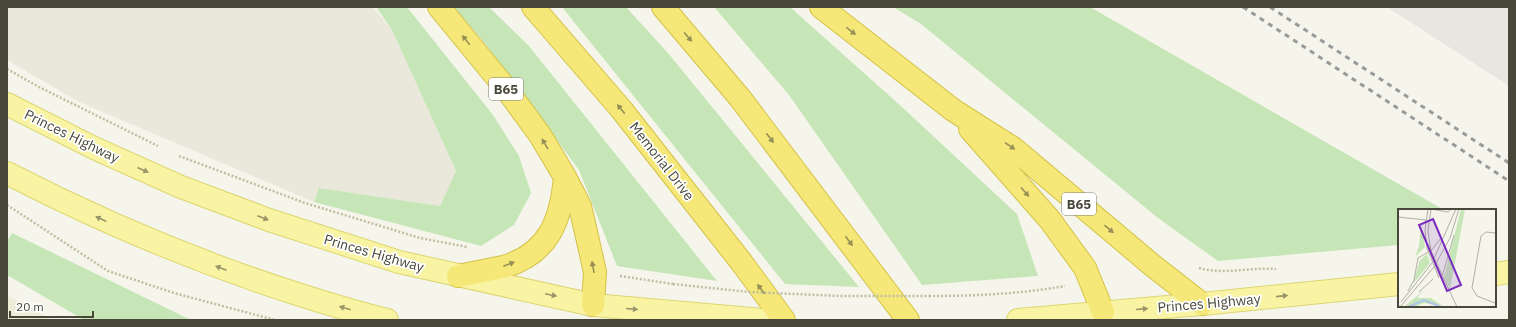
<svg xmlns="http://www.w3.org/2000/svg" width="1516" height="327" font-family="'IBM Plex Sans',sans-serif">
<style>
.residential{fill:#e9e8db}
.industrial{fill:#e8e6e0}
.education{fill:#edecd7}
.green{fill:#c7e6b8}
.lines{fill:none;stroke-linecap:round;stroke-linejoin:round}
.major-casing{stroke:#ddd673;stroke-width:24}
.highway-casing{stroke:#d4c147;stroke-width:24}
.path{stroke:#c1bda1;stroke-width:2.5;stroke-dasharray:2 2;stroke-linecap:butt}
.major{stroke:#f8f4a3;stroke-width:22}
.highway{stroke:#f5e878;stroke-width:22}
.rail{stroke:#9a9a9a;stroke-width:3;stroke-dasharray:5 5;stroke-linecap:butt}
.path-bridge{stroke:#c1bda1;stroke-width:2.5;stroke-dasharray:2 2;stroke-linecap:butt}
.oneway{fill:#968f56}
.oneway2{fill:#989569}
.labels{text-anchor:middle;stroke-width:3.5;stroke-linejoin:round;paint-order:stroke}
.shield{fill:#fff;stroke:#807e75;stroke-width:1}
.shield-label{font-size:13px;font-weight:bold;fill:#49473a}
.street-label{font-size:14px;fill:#49473a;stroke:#fff}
.inset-river{fill:none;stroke:#aec4ed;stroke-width:2}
.inset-road{fill:none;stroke:#b0afa5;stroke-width:1}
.view{fill:#7b2cbf;fill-opacity:0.15;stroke:#7b2cbf;stroke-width:2}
.inset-edge{fill:none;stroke:#49473a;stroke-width:2}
</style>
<rect width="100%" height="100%" fill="#f5f5ec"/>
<!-- residential -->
<path class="residential" d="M7,7H373L392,30L456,171L440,206L319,188L314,202L79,102L7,60Z"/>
<!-- industrial -->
<path class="industrial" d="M1387,7H1509V86Z"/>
<!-- education -->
<path class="education" d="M7,295L53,320H7Z"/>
<!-- green -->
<path class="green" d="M376,7H407L493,115L519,156L531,193L514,225L481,246L314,202L319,188L440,206L456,171L392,30Z
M454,7H489L529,46L717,281L617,266L579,170L487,46Z
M562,7H626L668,53L859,287L785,284Z
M714,7H790L902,107L1017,214L1038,276L922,285L789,95Z
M893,7H1090L1444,210H1399V245L1218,261L1158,218L921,24Z
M12,233L191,320H84L7,275V241Z"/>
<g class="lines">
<!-- major casing -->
<g class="major-casing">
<path id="major" d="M7,104L94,148L181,187L269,220L399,262L593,305L763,320
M7,173C100,221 192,260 291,292C323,302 354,312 387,320
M1495,274L1509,272
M1018,320L1202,304L1399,284"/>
</g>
<!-- highway casing -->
<g class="highway-casing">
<path id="highway" d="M439,7L507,90L540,135L565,177L580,206L588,241L595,272L593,305
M533,7L621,109L742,263L784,320
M663,7L740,98L908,320
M821,7L953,110L1013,148L1152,265L1202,304
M970,129L1050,220L1085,268L1103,312
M458,276C473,273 488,270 503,267C549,254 561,220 565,177"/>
</g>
<!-- path -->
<path class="path" d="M7,69L39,87L158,146
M179,156L305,203L420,238L467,247
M7,205L108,271L174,293L275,320
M1199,268C1224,275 1250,267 1276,269
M620,276L673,284
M929,296C974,296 1020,294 1065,286"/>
<!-- major -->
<use href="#major" class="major"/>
<!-- highway -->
<use href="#highway" class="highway"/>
<!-- rail -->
<path class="rail" d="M1243,7L1509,181
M1270,7L1509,163"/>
<!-- path-bridge -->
<path class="path-bridge" d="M673,284L749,292L840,296H929"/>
</g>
<!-- one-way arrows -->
<defs><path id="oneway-solid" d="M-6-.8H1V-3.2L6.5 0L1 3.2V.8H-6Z"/></defs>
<g class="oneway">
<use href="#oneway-solid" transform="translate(851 31) rotate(38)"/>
<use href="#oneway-solid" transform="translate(688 37) rotate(50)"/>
<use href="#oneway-solid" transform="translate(466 40) rotate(-129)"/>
<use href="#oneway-solid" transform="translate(621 109) rotate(-129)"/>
<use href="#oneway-solid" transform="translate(770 138) rotate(53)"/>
<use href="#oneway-solid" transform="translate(545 144) rotate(-120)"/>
<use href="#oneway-solid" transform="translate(1010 146) rotate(34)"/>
<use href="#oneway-solid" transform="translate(1025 192) rotate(49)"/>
<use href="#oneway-solid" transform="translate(1109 229) rotate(40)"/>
<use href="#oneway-solid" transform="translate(849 241) rotate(53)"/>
<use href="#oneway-solid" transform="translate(509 264) rotate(-21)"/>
<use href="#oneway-solid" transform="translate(593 267) rotate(-100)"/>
<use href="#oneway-solid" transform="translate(761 289) rotate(-127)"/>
</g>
<g class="oneway2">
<use href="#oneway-solid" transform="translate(143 170) rotate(24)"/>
<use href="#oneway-solid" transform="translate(263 218) rotate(21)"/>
<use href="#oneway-solid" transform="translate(101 219) rotate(-155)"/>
<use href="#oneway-solid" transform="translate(221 268) rotate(-159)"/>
<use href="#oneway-solid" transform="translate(551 295) rotate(12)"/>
<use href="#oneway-solid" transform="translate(1282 296) rotate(-6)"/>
<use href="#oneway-solid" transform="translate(345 308) rotate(-164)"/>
<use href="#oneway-solid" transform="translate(632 309) rotate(5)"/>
<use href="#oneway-solid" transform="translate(1142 309) rotate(-5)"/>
</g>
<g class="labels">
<!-- shield labels -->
<g class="shield">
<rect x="489" y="78" width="34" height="22" rx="3"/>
<rect x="1062" y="193" width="34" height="22" rx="3"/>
</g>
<g class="shield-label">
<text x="506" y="94">B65</text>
<text x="1079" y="209">B65</text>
</g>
<!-- street labels -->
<g class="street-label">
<text transform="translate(72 136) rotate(26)" y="5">Princes Highway</text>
<text transform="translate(662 161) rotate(52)" y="5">Memorial Drive</text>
<text transform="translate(374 253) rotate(16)" y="5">Princes Highway</text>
<text transform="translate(1209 303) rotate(-5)" y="5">Princes Highway</text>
</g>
</g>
<!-- overview -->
<g transform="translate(1398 209)">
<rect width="98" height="98" fill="#f5f5ec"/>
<path d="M63,0H67L52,80L46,68ZM23,15L27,38L17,48L21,37ZM29,45L32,54L15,75L22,51ZM26,81L19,89H33L46,98L26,94L19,97L6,98Z" fill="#c7e6b8"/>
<path class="inset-river" d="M10,98L26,91L43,98"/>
<path class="inset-road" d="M30,0L27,21L29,39L41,69M33,0L50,3L53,0M33,0L30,22L33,42L59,98M0,8L28,11M33,42L43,29M44,68L56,26M10,82L16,71L20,49L30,43M21,83L35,70M3,93L34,54L58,0M97,94L79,87L74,79L83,27L88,23L98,24M2,98L36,58L52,29L61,0"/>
<path class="view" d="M35,10L63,76L49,82L21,16Z"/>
<rect width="98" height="98" class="inset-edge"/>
</g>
<!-- border -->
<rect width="1516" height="327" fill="none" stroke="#49473a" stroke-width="16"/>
<!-- scale -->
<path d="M10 311v6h83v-6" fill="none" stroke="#49473a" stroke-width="2"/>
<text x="16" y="311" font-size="12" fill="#49473a" stroke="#ffffff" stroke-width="3" paint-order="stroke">20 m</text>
</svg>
